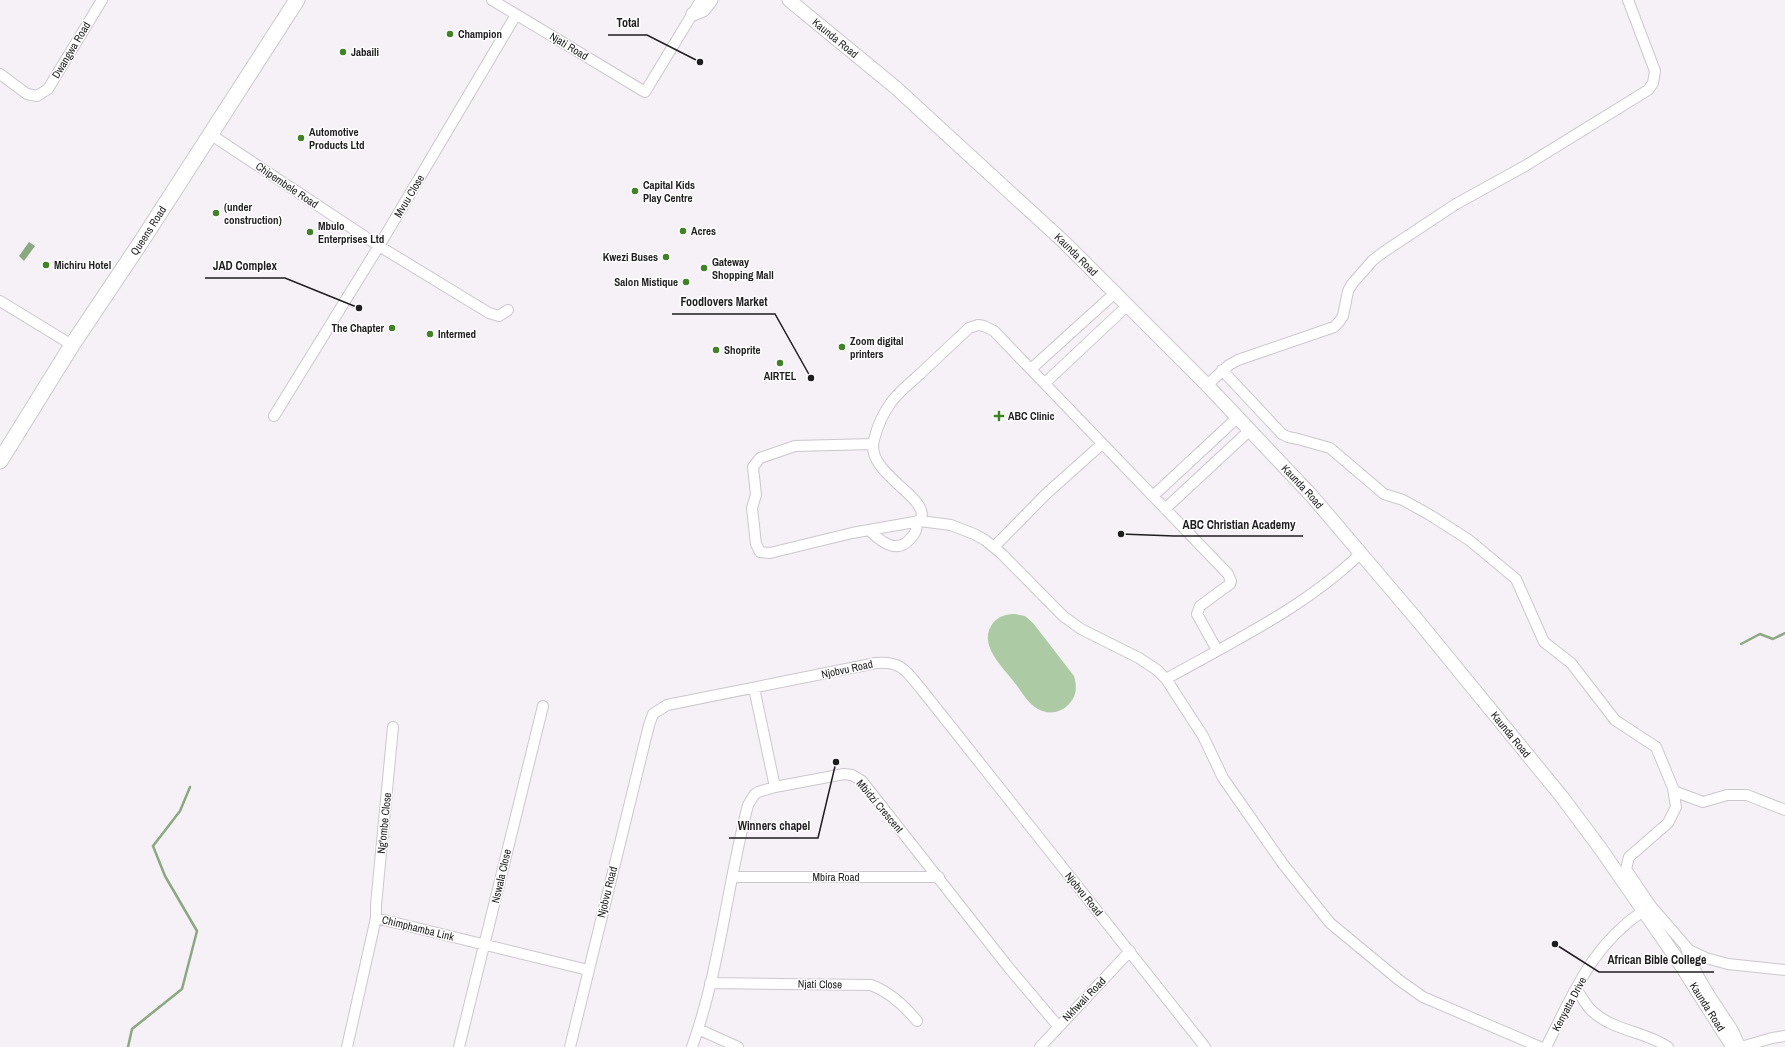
<svg xmlns="http://www.w3.org/2000/svg" width="1785" height="1047" font-family="'Archivo Narrow',sans-serif">
<style>
.green{fill:#accaa3}
.water{fill:#8ba981}
.lines{fill:none;stroke-linecap:round;stroke-linejoin:round}
.stream{stroke:#8ba981;stroke-width:2.5}
.minor-casing{stroke:#ccc7cd;stroke-width:12}
.major-casing{stroke:#ccc7cd;stroke-width:15}
.highway-casing{stroke:#ccc7cd;stroke-width:17}
.minor{stroke:#fff;stroke-width:10}
.major{stroke:#fff;stroke-width:13}
.highway{stroke:#fff;stroke-width:15}
.poi-dot{fill:#408325;stroke:#fff;stroke-width:1.5}
.labels{text-anchor:middle;stroke-width:3;stroke-linejoin:round;paint-order:stroke}
.poi-label{font-size:11px;font-weight:bold;fill:#1f1d1f;stroke:#fff;text-anchor:start}
.street-label{font-size:11px;fill:#1f1d1f;stroke:#fff}
.leader{fill:none;stroke:#1f1d1f;stroke-width:1.5}
.callout-dot{fill:#1f1d1f;stroke:#fff;stroke-width:1.5}
.callout-label{font-size:12px;text-anchor:middle;font-weight:bold;fill:#1f1d1f;stroke:#fff;stroke-width:3;stroke-linejoin:round;paint-order:stroke}
</style>
<rect width="100%" height="100%" fill="#f6f1f7"/>
<!-- green -->
<path class="green" d="M1015,614L1025,616L1033,623L1074,676C1077,686 1077,696 1069,704C1061,713 1048,715 1038,709C1028,704 1021,690 1014,682C1002,666 977,644 993,623C999,616 1006,614 1015,614Z"/>
<!-- water -->
<path class="water" d="M29,242L35,246L24,261L19,256Z"/>
<g class="lines">
<!-- stream -->
<path class="stream" d="M1741,644L1760,634L1773,639L1785,633
M128,1047L132,1029L182,989L197,931L165,876L153,846L180,811L190,787"/>
<!-- minor casing -->
<g class="minor-casing">
<path id="minor" d="M492,0L645,92L701,0
M0,74L27,94L37,96L48,89L102,0
M210,134L379,246L489,313L499,316L508,310
M0,301L72,345
M1031,369L1116,292
M1222,370L1282,434L1288,437L1298,439L1330,448L1384,494L1403,500L1430,515L1469,540L1516,579L1544,642L1571,663L1615,720L1656,747L1673,788L1676,792L1703,802L1727,795H1747L1785,810
M1045,383L1128,305
M1207,385L1229,365L1238,360L1334,327L1339,322L1343,316L1348,291L1352,284L1373,260L1385,251L1456,204L1525,166L1648,90L1653,83L1655,71L1628,0
M274,416L379,246L516,15
M873,444L795,446L760,458L753,467L756,495L752,508L756,544L760,552L770,553L852,533L920,521L951,525L974,534L985,540L1002,554L1063,616L1081,629L1139,658L1157,670L1166,679L1203,736L1223,778L1283,864L1330,923L1399,980L1423,997L1540,1047
M1153,496L1238,417
M1165,509L1250,430
M920,521C934,498 864,474 874,440C877,427 884,412 892,401C900,391 911,382 920,374C937,358 953,343 969,328L978,325L984,326L994,331L1228,574L1231,581L1230,584L1200,606L1197,614L1217,650
M869,530C881,542 897,555 911,538C916,533 917,529 917,521
M994,547L1046,494L1102,444
M1166,679C1232,642 1307,606 1361,553
M754,688L775,787
M1673,788L1676,807L1668,823L1629,857L1626,869L1651,906L1689,950L1706,958L1728,964L1785,970
M733,877H939
M376,918V905L393,727
M1685,945C1694,974 1714,1002 1731,1027C1735,1033 1737,1041 1741,1047
M710,983L871,985C890,992 904,1005 917,1021
M1576,989C1581,996 1585,1003 1590,1009C1611,1031 1645,1031 1668,1047
M698,1029L738,1047
M347,1047L376,918L588,970
M459,1047L543,706
M570,1047L649,725L653,714L667,705L876,663C902,661 906,671 922,690L1205,1047
M692,1047C720,969 727,885 748,805L754,795L758,792L775,787L844,774L852,775L862,781L1009,968L1058,1026
M1040,1047L1130,951
M1546,1047C1574,993 1591,946 1643,911
M1741,1047L1772,1038L1785,1036"/>
</g>
<!-- major casing -->
<g class="major-casing">
<g id="major">
<path id="s1" d="M789,0L895,87L1064,242L1207,385L1311,495L1419,622L1562,797L1600,848L1677,959L1733,1047"/>
<path d="M693,14L703,10L711,0"/>
</g>
</g>
<!-- highway casing -->
<g class="highway-casing">
<g id="highway">
<path id="s2" d="M0,461L72,345L141,242L297,0"/>
</g>
</g>
<!-- minor -->
<use href="#minor" class="minor"/>
<!-- major -->
<use href="#major" class="major"/>
<!-- highway -->
<use href="#highway" class="highway"/>
</g>
<!-- markers -->
<g class="poi-dot">
<circle cx="450" cy="34" r="4"/>
<circle cx="343" cy="52" r="4"/>
<circle cx="301" cy="138" r="4"/>
<circle cx="635" cy="191" r="4"/>
<circle cx="216" cy="213" r="4"/>
<circle cx="683" cy="231" r="4"/>
<circle cx="310" cy="232" r="4"/>
<circle cx="666" cy="257" r="4"/>
<circle cx="46" cy="265" r="4"/>
<circle cx="704" cy="268" r="4"/>
<circle cx="686" cy="282" r="4"/>
<circle cx="392" cy="328" r="4"/>
<circle cx="430" cy="334" r="4"/>
<circle cx="842" cy="347" r="4"/>
<circle cx="716" cy="350" r="4"/>
<circle cx="780" cy="363" r="4"/>
<path d="M997 410h4v4h4v4h-4v4h-4v-4h-4v-4h4z"/>
</g>
<g class="labels">
<!-- poi labels -->
<g class="poi-label">
<text x="458" y="38">Champion</text>
<text x="351" y="56">Jabaili</text>
<text x="309" y="136">Automotive<tspan x="309" dy="13">Products Ltd</tspan></text>
<text x="643" y="189">Capital Kids<tspan x="643" dy="13">Play Centre</tspan></text>
<text x="224" y="211">(under<tspan x="224" dy="13">construction)</tspan></text>
<text x="318" y="230">Mbulo<tspan x="318" dy="13">Enterprises Ltd</tspan></text>
<text x="691" y="235">Acres</text>
<text x="658" y="261" text-anchor="end">Kwezi Buses</text>
<text x="712" y="266">Gateway<tspan x="712" dy="13">Shopping Mall</tspan></text>
<text x="54" y="269">Michiru Hotel</text>
<text x="678" y="286" text-anchor="end">Salon Mistique</text>
<text x="384" y="332" text-anchor="end">The Chapter</text>
<text x="438" y="338">Intermed</text>
<text x="850" y="345">Zoom digital<tspan x="850" dy="13">printers</tspan></text>
<text x="724" y="354">Shoprite</text>
<text x="780" y="380" text-anchor="middle">AIRTEL</text>
<text x="1008" y="420">ABC Clinic</text>
</g>
<!-- street labels -->
<g class="street-label">
<text dy="4" stroke="none"><textPath href="#s1" startOffset="60">Kaunda Road</textPath></text>
<text transform="translate(569 46) rotate(31)" y="4">Njati Road</text>
<text transform="translate(71 50) rotate(-59)" y="4">Dwangwa Road</text>
<text transform="translate(287 185) rotate(34)" y="4">Chipembele Road</text>
<text transform="translate(409 196) rotate(-59)" y="4">Mvuu Close</text>
<text dy="4" stroke="none"><textPath href="#s2" startOffset="274">Queens Road</textPath></text>
<text dy="4" stroke="none"><textPath href="#s1" startOffset="384">Kaunda Road</textPath></text>
<text dy="4" stroke="none"><textPath href="#s1" startOffset="708">Kaunda Road</textPath></text>
<text transform="translate(847 669) rotate(-12)" y="4">Njobvu Road</text>
<text dy="4" stroke="none"><textPath href="#s1" startOffset="1032">Kaunda Road</textPath></text>
<text transform="translate(880 806) rotate(50)" y="4">Mbidzi Crescent</text>
<text transform="translate(384 823) rotate(-84)" y="4">Ng'ombe Close</text>
<text transform="translate(501 876) rotate(-77)" y="4">Nswala Close</text>
<text x="836" y="881">Mbira Road</text>
<text transform="translate(607 892) rotate(-76)" y="4">Njobvu Road</text>
<text transform="translate(1084 894) rotate(51)" y="4">Njobvu Road</text>
<text transform="translate(418 928) rotate(14)" y="4">Chimphamba Link</text>
<text transform="translate(820 984) rotate(1)" y="4">Njati Close</text>
<text transform="translate(1084 999) rotate(-46)" y="4">Nkhwali Road</text>
<text transform="translate(1569 1004) rotate(-62)" y="4">Kenyatta Drive</text>
<text dy="4" stroke="none"><textPath href="#s1" startOffset="1368">Kaunda Road</textPath></text>
</g>
</g>
<!-- callouts -->
<path class="leader" d="M700 62L647 35H608M359 308L285 278H205M811 378L775 314H672M1121 534L1174 536H1303M836 762L818 838H729M1555 944L1599 972H1714"/>
<g class="callout-dot">
<circle cx="700" cy="62" r="4"/>
<circle cx="359" cy="308" r="4"/>
<circle cx="811" cy="378" r="4"/>
<circle cx="1121" cy="534" r="4"/>
<circle cx="836" cy="762" r="4"/>
<circle cx="1555" cy="944" r="4"/>
</g>
<g class="callout-label">
<text x="628" y="27">Total</text>
<text x="245" y="270">JAD Complex</text>
<text x="724" y="306">Foodlovers Market</text>
<text x="1239" y="529">ABC Christian Academy</text>
<text x="774" y="830">Winners chapel</text>
<text x="1657" y="964">African Bible College</text>
</g>
</svg>
